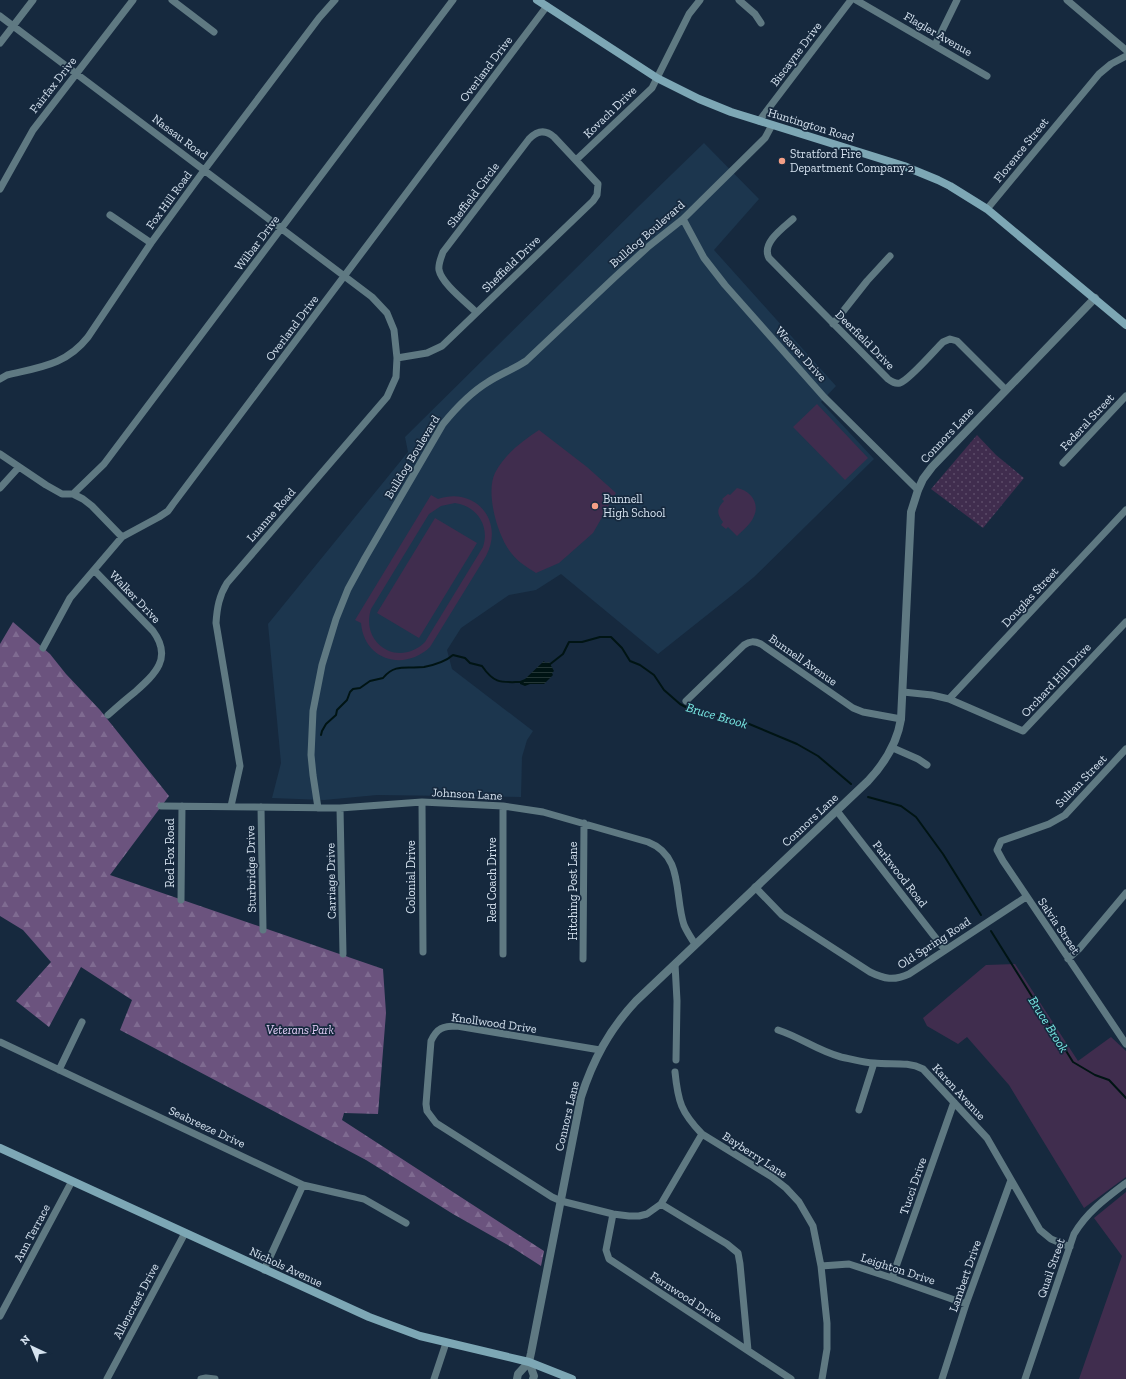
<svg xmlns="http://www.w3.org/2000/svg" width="1126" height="1379" font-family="'Zilla Slab',serif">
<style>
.built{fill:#1c364e}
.green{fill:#402d4e;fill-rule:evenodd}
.forest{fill:url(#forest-firs)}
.garden{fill:url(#garden-dots)}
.water{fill:url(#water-rules)}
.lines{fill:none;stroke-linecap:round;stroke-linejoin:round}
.stream{stroke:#001414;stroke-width:2}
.minor{stroke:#5f7982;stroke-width:7}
.tertiary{stroke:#5f7982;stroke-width:8}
.secondary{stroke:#7da7b5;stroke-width:8}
.poi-dot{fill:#f39f86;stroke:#16293e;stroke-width:1.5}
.labels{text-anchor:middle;stroke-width:3.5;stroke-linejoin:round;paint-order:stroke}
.street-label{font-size:12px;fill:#d5e2ef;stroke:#16293e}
.poi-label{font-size:12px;fill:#d5e2ef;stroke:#16293e;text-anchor:start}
.park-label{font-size:12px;font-style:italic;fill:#e5cff9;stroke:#16293e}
.water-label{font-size:13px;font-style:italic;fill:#79eae5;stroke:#16293e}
</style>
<defs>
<pattern id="forest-firs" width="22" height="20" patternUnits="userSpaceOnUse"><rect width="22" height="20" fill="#6b537e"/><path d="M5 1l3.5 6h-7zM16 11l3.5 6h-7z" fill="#7f6b91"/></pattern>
<pattern id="garden-dots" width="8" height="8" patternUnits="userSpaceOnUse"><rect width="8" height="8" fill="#402d4e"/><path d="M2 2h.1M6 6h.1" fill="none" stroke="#5b4b68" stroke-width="1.8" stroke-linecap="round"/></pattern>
<pattern id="water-rules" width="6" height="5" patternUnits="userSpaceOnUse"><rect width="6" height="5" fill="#001414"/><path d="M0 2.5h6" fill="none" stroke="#243636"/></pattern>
</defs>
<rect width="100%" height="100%" fill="#16293e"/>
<!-- built -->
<path class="built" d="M704,143L759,199L714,250L836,386L821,402L874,459L754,577L736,592L658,654L561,574L536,590L509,595L461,628L447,650L452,669L533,731L527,740L522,757L521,797L377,795L324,800L272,798L281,763L268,624L408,452L405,437L638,207Z"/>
<!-- green -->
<path class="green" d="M817,404L868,458L845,480L793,427Z
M539,430L587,467L616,493L593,533L559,563L536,573C527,567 518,562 512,554C498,538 485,493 495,473C504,455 522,441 539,430Z
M737,488C750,490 760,503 754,516C751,524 743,530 737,536L728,527L726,529L721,525L723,522C717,514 716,509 724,501L722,499L728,494L730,495Z
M431,495L438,499C475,486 505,521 486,556L430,647C404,672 364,660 361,623L355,620ZM455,503C477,506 490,526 483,547L425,642C399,668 360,644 371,609L429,514L441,506Z
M435,518L477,543L419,638L377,613Z
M1015,964L1078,1061L1111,1037L1126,1051V1177L1084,1208L1009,1085L967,1037L958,1044L927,1026L923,1018L986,965Z
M1126,1192V1379H1079L1122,1256L1094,1218Z"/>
<!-- forest -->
<path class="forest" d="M13,622L50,654L66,674L100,710L169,796L110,875L383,969L386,1013L378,1114L344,1113L342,1120L544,1251L541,1266L513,1248L453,1214L366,1160L120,1030L132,1000L81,967L49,1027L16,1001L51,962L23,930L0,916V644Z"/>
<!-- garden -->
<path class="garden" d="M977,435L996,455L1024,478L983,528L931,489Z"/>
<!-- water -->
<path class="water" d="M544,661L545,663L549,662L554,671L552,673L553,675L544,684H530L525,686L520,684V681L525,679Z"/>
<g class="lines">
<!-- stream -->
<path class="stream" d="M549,665L563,654L569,642H582L600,637H611L622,648L630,661L640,665L654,675L664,690L680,704L691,710L742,721L797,744L818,756L851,784
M321,735L322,731L326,724L336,715L337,710L347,700L350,692L353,689L360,688L370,681L383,678C395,663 407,669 424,667C434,665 445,662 453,655L465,658L470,663L482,666C495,685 502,682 523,682
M868,797L901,806L916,817L943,854L981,915
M991,931L1073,1062L1095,1075L1109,1080L1126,1098"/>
<!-- minor -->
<path class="minor" d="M172,0L214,32
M739,0L755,14L761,23
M856,0L987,76
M1067,0L1126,50
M0,16L372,297L387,313L394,330L397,358L396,377L387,397L227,583C219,596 217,608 216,623L240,766L231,806
M0,43L33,0
M935,45L957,0
M759,121L851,0
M576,160L652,88L689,14L700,0
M0,189L33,130L133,0
M987,209L1099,74L1111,64L1126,56
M110,215L151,243
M683,219L704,258L725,285L824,397L918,490
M793,219C783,228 761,243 769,258L888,379C892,382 895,384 900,383C909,380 935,350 943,342L950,339L957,341L1006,390
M833,324L867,281L890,256
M397,358L427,353L442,346L593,201L597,195L598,184L554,137C545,129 537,131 529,139L443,252C441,258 438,264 439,270C442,284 466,302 476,312
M0,379L7,375C40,367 66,365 88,337L151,243L205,169L319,18L335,0
M0,454L46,485L62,494H73L83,499L92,506L122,537
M1063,463L1126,396
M0,488L19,467
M73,494L104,464L453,0
M94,570L153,631C173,658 155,674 135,692C126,699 117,707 108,715
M43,648L70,598L122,537L159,517L168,511L173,504L547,6
M903,692L932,695L949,699L1023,731L1126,622
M949,699L1126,510
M686,701L744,645C750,641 754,641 761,644L853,708L863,712L901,719
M893,748L918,759L927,765
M1126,749L1065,815L1049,824L1001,841L997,850L1003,861L1126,1044
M422,802L423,952
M161,806L340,808L422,802L503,806L543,812L648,842C684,856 674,895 684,925C687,932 691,938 695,944
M261,807L263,930
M318,808L313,775L311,755L313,711L322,665L336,619L348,589L365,558L443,424C456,408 470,393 488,382C500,374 514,369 526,361L615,277L649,246L683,219L765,138L772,125
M340,808L343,954
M837,811L945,950
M755,887L782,915L870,972C884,979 894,981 909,974L1026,897
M181,900L182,806
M503,954V806
M583,959L584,823
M1068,959L1079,949L1126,893
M675,964L677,1001L676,1060
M778,1030C800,1037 818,1051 841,1057C852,1059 863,1063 874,1063C891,1065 907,1061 923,1069L987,1138L1040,1230L1051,1239L1070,1247
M0,1042L303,1185L364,1199L406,1223
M600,1050L457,1026C443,1026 437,1028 431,1041L426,1104L427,1111L436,1123L552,1197L561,1201L613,1214L629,1216H639L647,1214L661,1204L702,1134
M59,1070L82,1022
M675,1072C678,1102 681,1112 702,1134L772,1177L786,1188L799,1202L813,1226L821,1266L827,1323V1349L822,1379
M859,1110L874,1063
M661,1204L727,1244L738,1253L740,1264L748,1350
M613,1214L606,1250L609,1259L791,1379
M821,1266L849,1264L892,1278L966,1304
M264,1270L303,1185
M892,1278L954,1102
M0,1316L72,1181
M107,1379L185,1233
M201,1379L206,1378L215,1379
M434,1379L446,1343
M942,1379L966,1304L1011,1180
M1025,1379L1074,1234C1087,1212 1106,1198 1126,1183"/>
<!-- tertiary -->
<path class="tertiary" d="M517,1379L518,1374L529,1362
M533,1379L534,1376L529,1362L531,1353L581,1097C593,1060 609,1030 636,1001L868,781C885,763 897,744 901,719L911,512L918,490L923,479L932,467L1095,298"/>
<!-- secondary -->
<path class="secondary" d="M537,0L657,78L699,99L731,112L904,166L938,180L950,186L987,209L1126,325
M0,1148L369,1317L420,1336L529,1362L572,1379"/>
</g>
<!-- markers -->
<g class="poi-dot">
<circle cx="782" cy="161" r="4"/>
<circle cx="595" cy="506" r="4"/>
</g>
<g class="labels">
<!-- street labels -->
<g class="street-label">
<text transform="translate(938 34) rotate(30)" y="4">Flagler Avenue</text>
<text transform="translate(796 54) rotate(-53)" y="4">Biscayne Drive</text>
<text transform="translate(486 69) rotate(-53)" y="4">Overland Drive</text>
<text transform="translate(53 85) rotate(-52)" y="4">Fairfax Drive</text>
<text transform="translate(610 112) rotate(-44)" y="4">Kovach Drive</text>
<text transform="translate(811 125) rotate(17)" y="4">Huntington Road</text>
<text transform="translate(180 137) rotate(37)" y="4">Nassau Road</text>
<text transform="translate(1021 150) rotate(-51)" y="4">Florence Street</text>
<text transform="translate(473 195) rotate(-53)" y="4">Sheffield Circle</text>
<text transform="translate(169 200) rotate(-54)" y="4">Fox Hill Road</text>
<text transform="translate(647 234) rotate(-41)" y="4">Bulldog Boulevard</text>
<text transform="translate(257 243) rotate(-53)" y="4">Wilbar Drive</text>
<text transform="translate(511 264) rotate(-44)" y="4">Sheffield Drive</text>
<text transform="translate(292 328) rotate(-53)" y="4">Overland Drive</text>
<text transform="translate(865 340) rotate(45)" y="4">Deerfield Drive</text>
<text transform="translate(801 354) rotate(48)" y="4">Weaver Drive</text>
<text transform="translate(1087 422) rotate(-47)" y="4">Federal Street</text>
<text transform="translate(947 435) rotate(-47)" y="4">Connors Lane</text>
<text transform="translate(412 457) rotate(-59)" y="4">Bulldog Boulevard</text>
<text transform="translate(271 515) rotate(-49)" y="4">Luanne Road</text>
<text transform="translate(135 597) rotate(46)" y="4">Walker Drive</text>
<text transform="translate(1030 597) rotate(-47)" y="4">Douglas Street</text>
<text transform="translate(803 660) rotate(35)" y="4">Bunnell Avenue</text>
<text transform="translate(1056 680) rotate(-47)" y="4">Orchard Hill Drive</text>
<text transform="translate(1081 781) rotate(-46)" y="4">Sultan Street</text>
<text transform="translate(467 794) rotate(3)" y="4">Johnson Lane</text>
<text transform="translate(810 820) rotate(-43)" y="4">Connors Lane</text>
<text transform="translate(170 853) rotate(-90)" y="4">Red Fox Road</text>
<text transform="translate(251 869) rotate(-91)" y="4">Sturbridge Drive</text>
<text transform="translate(900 874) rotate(52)" y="4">Parkwood Road</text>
<text transform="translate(411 877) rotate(-90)" y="4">Colonial Drive</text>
<text transform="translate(492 880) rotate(-90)" y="4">Red Coach Drive</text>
<text transform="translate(331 881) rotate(-91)" y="4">Carriage Drive</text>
<text transform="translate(573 891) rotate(-90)" y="4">Hitching Post Lane</text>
<text transform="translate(1059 926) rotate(56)" y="4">Salvia Street</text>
<text transform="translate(934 943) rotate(-33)" y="4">Old Spring Road</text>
<text transform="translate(494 1023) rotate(8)" y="4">Knollwood Drive</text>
<text transform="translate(959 1092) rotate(47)" y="4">Karen Avenue</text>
<text transform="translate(567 1116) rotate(-77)" y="4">Connors Lane</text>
<text transform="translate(207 1127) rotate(25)" y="4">Seabreeze Drive</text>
<text transform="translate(755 1155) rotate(33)" y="4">Bayberry Lane</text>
<text transform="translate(913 1186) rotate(-71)" y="4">Tucci Drive</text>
<text transform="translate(32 1233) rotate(-62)" y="4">Ann Terrace</text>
<text transform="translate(286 1267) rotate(25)" y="4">Nichols Avenue</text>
<text transform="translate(1051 1268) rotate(-71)" y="4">Quail Street</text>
<text transform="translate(898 1269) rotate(18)" y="4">Leighton Drive</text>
<text transform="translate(965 1276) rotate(-71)" y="4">Lambert Drive</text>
<text transform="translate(686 1297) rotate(33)" y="4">Fernwood Drive</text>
<text transform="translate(136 1301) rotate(-62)" y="4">Allencrest Drive</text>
</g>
<!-- poi labels -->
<g class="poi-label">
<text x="790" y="158">Stratford Fire<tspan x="790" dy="14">Department Company 2</tspan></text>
<text x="603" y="503">Bunnell<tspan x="603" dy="14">High School</tspan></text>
</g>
<!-- park labels -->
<g class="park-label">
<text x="300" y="1034">Veterans Park</text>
</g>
<!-- water labels -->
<g class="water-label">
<text transform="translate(717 715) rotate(16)" y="5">Bruce Brook</text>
<text transform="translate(1049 1024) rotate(58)" y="5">Bruce Brook</text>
</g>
</g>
<!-- north arrow -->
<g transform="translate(32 1347) rotate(316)" stroke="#16293e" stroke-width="3" paint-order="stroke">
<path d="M0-3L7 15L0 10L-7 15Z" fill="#d5e2ef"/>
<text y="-6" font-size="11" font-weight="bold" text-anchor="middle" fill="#d5e2ef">N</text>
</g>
</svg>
